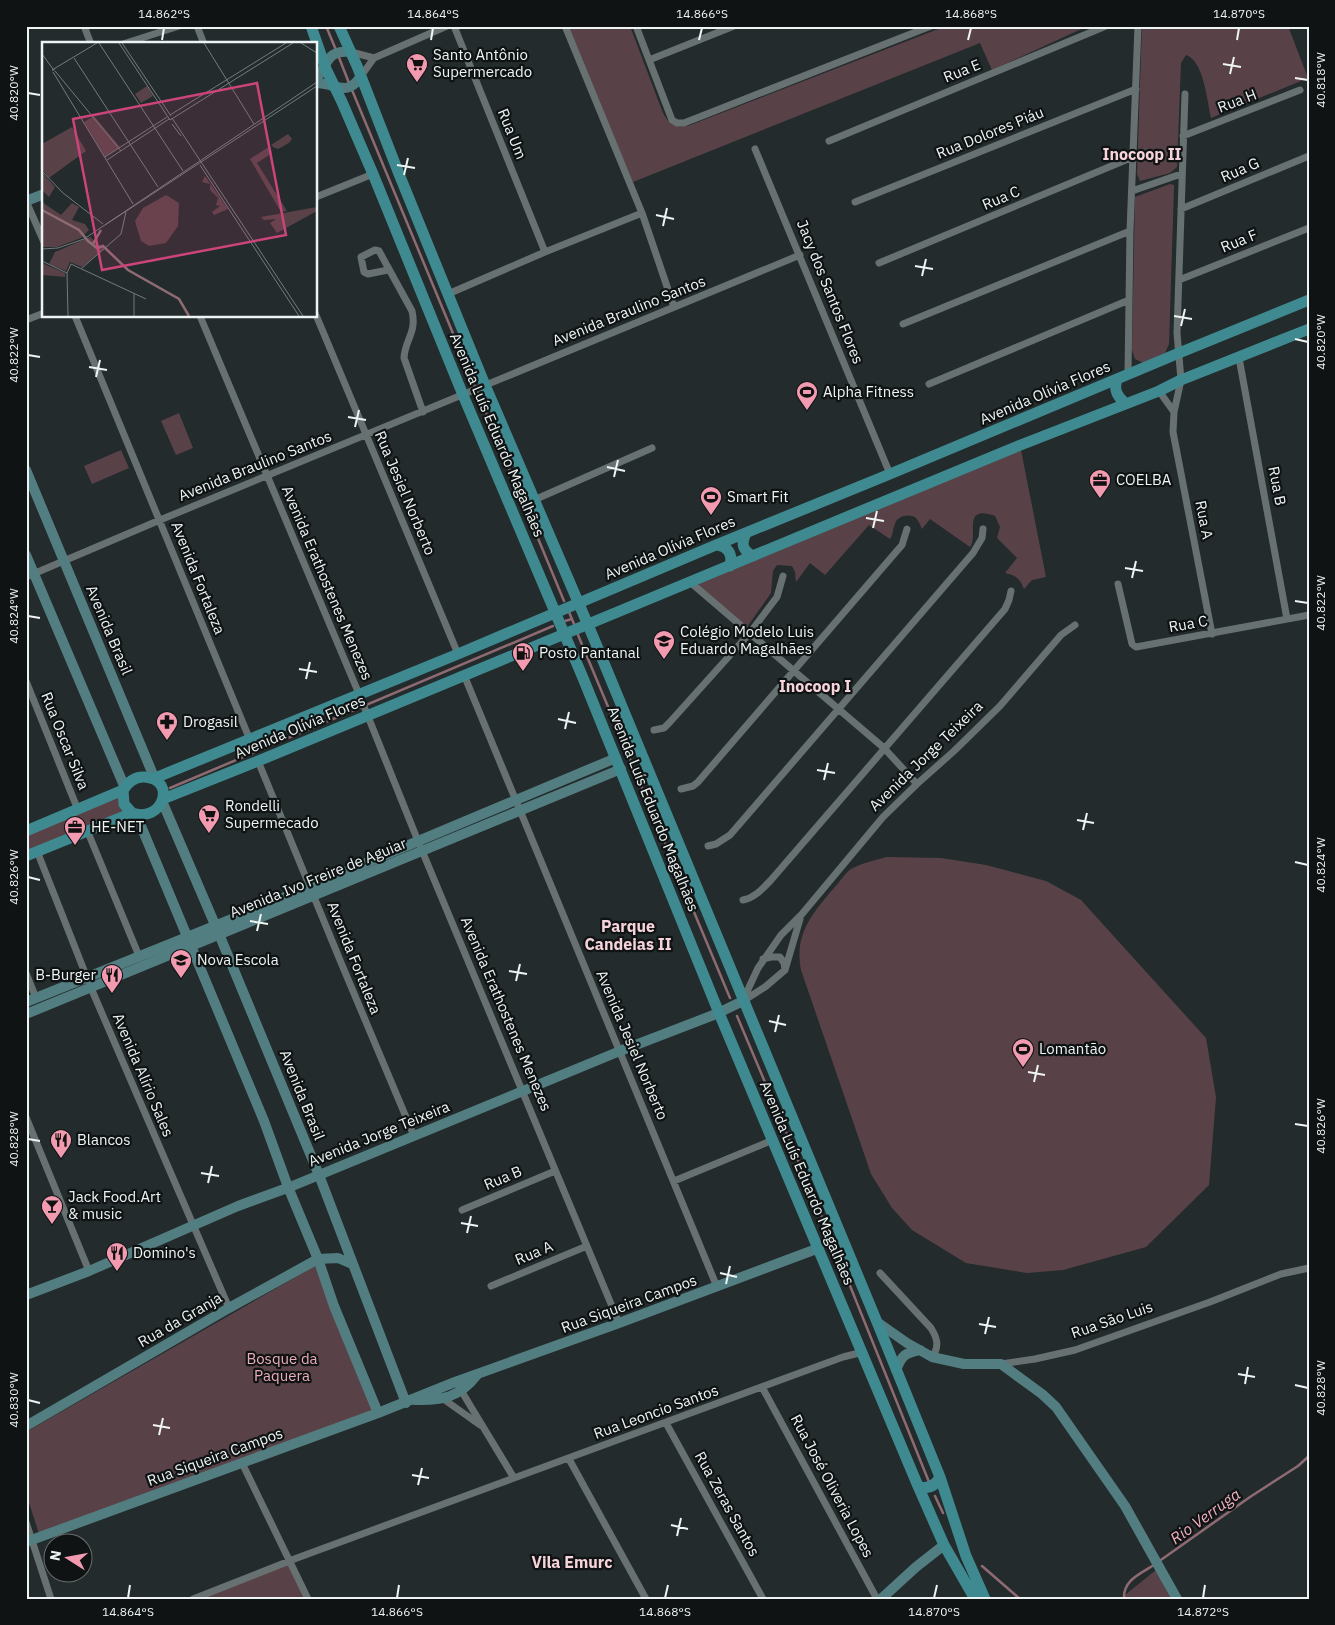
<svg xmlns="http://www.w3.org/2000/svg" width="1335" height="1625" font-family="'IBM Plex Sans',sans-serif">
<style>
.green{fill:#594247}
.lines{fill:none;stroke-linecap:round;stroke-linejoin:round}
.stream{stroke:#8e6a72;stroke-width:2.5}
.street{stroke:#687172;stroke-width:7}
.secondary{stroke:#537e81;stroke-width:10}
.primary{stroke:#3e8a90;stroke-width:11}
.ticks{fill:none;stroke:#eef4f4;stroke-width:2}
.labels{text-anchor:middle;stroke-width:4.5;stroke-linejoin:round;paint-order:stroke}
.poi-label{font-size:15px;fill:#eef4f4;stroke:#0f1313;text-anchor:start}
.street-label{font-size:15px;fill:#eef4f4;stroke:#0f1313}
.park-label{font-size:15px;fill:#edacba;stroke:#0f1313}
.neighbourhood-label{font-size:16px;font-weight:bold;fill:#f7d4db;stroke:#0f1313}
.water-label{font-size:16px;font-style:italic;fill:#efaebd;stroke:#0f1313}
.inset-river{fill:none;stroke:#8e6a72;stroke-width:2.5}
.inset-road{fill:none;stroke:#747b7c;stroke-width:1}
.view{fill:#cb447a;fill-opacity:0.15;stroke:#cb447a;stroke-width:2.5}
.inset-edge{fill:none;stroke:#eef4f4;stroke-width:2.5}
.neatline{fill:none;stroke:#eef4f4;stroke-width:2}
.ticks-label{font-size:12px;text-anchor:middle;fill:#eef4f4}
</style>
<rect width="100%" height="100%" fill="#232b2c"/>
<!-- green -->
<path class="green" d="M567,26H630L663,113C669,124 674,128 688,126L946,26H1088L992,70L980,43L633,182Z
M1142,26H1288L1308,78L1211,118C1207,101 1204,61 1186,55L1181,63L1177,167L1170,173L1140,181L1137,174Z
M1170,184L1174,185V187L1169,344L1165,353L1143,363L1135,359L1132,350L1135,197Z
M179,413L193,448L176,455L161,421Z
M121,450L129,468L92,484L84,466Z
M1021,450L1046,577L1032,580L1024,589C1020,579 1016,575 1005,573L1017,558L997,538L1000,527L995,516C961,504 979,536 970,547L930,519L922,529C920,525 919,521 916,518C909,513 897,516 895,524C892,530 894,533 890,539L869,525L825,575L810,563L796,582L795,572L792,566L777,565L773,571L771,593L747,627L699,588V584Z
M123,790L133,813L26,857V831Z
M886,857L941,858L986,865L1046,881L1081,900L1206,1038L1216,1097L1209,1185L1146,1247L1063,1270L1027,1273L966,1263L912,1230L892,1208L871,1174L801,970C794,934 812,914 834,888C840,882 846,871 853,868C863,863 876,860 886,857Z
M315,1266L377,1409L39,1534L26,1493V1432Z
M291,1560L309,1599H193Z
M1156,1570L1171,1599H1120Z"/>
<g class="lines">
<!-- stream -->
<path class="stream" d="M326,26L336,50
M338,55L349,83
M352,90L564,601
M569,612L574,624
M565,621L572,619
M578,635L730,998
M170,788L553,626
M737,1016L830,1236L929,1482
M935,1496L943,1513
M1158,1562L1250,1497L1298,1466L1309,1456
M982,1566L1020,1599
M1124,1599C1123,1580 1140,1574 1154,1565"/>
<!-- street -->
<path class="street" d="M84,26L91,44
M197,26L204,44
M454,26L545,252
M565,26L642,213L674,307
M636,26L672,120L677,123H684L931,26
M123,44L179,26
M351,52L374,58
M649,60L734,26
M361,76L374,58L447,26
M1185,94L1177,333L1181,380L1174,412L1173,432L1212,634
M1183,136L1300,90
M829,141L1106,26
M755,149L890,474
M1132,191L1181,174
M316,197L373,174
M26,201L44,242
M855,202L1136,89
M1181,209L1309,156
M879,263L1133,157
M388,270L368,274L364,272L361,257L375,250L379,251L412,311C417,333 405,339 404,358L423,412
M1179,280L1309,228
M448,294L545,252L642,213
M316,315L458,654
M75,316L250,740
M200,316L359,694L418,841L619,1323
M26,320L44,313
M903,324L1130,231
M1239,358L1287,619
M1128,374L1130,231L1138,26
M929,384L1129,300
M1159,391L1174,412
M534,500L652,448
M26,577L160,520L800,255
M690,582L884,748L917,784
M1118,584L1132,644L1136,647L1309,615
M464,675L717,1287
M26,681L78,810
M654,730L664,728L670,722L749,634L777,597L783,576
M258,761L342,965L414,1136
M681,789L693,786L698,782L902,545L907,529
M87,830L139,956
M708,846L716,844L730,835L973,553L982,538L983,529
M37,851L91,988L229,1308
M743,900C755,898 763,888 771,880L1005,609L1009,600L1011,591
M763,959L771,957H780L784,963L785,970
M26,973L36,998
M744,998L758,968L781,935L802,914L883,817L917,784L954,751L1000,706L1061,635L1075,625
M743,1001L765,987L785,970L800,919
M26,1117L89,1271
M674,1181L773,1140
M462,1210L555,1171
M880,1273L931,1328C937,1338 940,1346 932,1357
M491,1286L587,1246
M1001,1364L1035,1359L1075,1350L1210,1302L1281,1274L1309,1268
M459,1387L514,1478L843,1357L863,1352
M762,1387L877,1599
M442,1398L480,1425
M666,1423L763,1599
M569,1459L646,1599
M242,1463L308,1599
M26,1522L51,1599
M193,1599L297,1558L514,1478"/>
<!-- secondary -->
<path class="secondary" d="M316,79C328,65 326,49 351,52
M316,83C336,83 347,98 361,76
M26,201L44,194
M26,470L154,777
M26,555L125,788
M162,801L219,934L319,1175L406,1403
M136,814L264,1121L288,1187L318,1259L334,1306L378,1413
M26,1002L242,915L616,758
M26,1014L621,769
M26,1295L89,1271L238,1206L290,1187L620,1051L716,1014L743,1001
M877,1322L907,1343L932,1357L964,1364H1001L1042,1394L1056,1407L1125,1506L1177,1599
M896,1370C902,1355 905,1353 920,1350
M415,1400C442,1401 460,1397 477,1375
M26,1426L229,1308L318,1259L338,1258L352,1264
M26,1542L378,1413L455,1382L619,1323L819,1248
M881,1599L916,1567L944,1545"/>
<!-- primary -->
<path class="primary" d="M311,26L326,69L342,102L373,174L463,395L583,678L719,1013L918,1486L944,1545L975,1599
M339,26L357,66L399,174L485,385L594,639L877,1322L940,1477L966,1556L985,1599
M1117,380C1113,390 1118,397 1126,404
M746,533C741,544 742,550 753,556
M716,545C728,546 733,554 730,566
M155,778L458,654L716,545L890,474L1179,353L1309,300
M123,790L124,804L132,813
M163,799L258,761L1018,446L1159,391L1181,380L1309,329
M26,831L123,790C128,782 135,776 145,777C178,780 162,824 132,813L26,856
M918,1486C928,1490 935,1486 940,1477"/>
</g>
<!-- ticks -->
<path class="ticks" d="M162,40L164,28M431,40L433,28M699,40L702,28M968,40L971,28M1237,40L1239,28M1223,64L1241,67M1230,74L1234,57M1295,78L1308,80M28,93L40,95M397,165L415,168M404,175L408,158M656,215L674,219M663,226L667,208M915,266L933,269M922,276L926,259M1174,316L1192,319M1181,326L1185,309M1295,339L1308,342M28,355L40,357M89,367L107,370M96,377L100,360M348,417L366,420M355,427L359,410M607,467L625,471M614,477L618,460M866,518L884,521M873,528L877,511M1125,568L1143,571M1132,578L1136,561M1295,601L1308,603M28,616L40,618M299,669L317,672M306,679L310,662M558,719L576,723M565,729L569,712M817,770L835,773M824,780L828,763M1077,820L1094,823M1083,830L1087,813M1295,862L1308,865M28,877L40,880M250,921L268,924M257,931L261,914M509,971L527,974M516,981L520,964M769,1021L786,1025M775,1032L779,1015M1028,1072L1045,1075M1034,1082L1038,1065M1295,1124L1308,1126M28,1139L40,1141M201,1173L219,1176M208,1183L212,1166M461,1223L478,1226M467,1233L471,1216M720,1273L737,1277M726,1284L730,1266M979,1324L996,1327M985,1334L989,1317M1238,1374L1255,1377M1245,1384L1248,1367M1295,1385L1308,1388M28,1400L40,1403M153,1425L170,1428M159,1435L163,1418M412,1475L429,1478M418,1485L422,1468M671,1525L688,1529M677,1536L681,1518M128,1598L130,1585M397,1598L399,1585M665,1598L668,1585M934,1598L937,1585M1203,1598L1205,1585"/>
<!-- icons -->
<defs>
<g id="supermarket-pin" transform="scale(1.125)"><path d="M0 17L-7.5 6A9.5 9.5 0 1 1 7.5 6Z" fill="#f29aaf" stroke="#0f1313"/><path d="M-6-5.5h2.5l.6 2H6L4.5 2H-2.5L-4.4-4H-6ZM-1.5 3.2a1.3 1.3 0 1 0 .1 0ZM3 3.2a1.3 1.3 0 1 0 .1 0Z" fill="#111"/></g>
<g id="stadium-pin" transform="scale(1.125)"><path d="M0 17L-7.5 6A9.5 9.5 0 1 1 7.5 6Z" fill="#f29aaf" stroke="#0f1313"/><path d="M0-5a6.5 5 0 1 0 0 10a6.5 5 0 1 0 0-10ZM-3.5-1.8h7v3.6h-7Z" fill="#111"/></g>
<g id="office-pin" transform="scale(1.125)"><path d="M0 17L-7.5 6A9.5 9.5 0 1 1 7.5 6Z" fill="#f29aaf" stroke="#0f1313"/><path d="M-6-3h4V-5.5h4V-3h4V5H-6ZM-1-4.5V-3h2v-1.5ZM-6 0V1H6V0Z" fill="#111"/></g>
<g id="school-pin" transform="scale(1.125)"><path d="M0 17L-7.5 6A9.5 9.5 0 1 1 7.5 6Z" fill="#f29aaf" stroke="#0f1313"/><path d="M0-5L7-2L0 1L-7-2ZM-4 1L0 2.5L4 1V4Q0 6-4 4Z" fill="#111"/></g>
<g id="fuel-pin" transform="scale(1.125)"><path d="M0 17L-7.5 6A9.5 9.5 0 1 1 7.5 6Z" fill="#f29aaf" stroke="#0f1313"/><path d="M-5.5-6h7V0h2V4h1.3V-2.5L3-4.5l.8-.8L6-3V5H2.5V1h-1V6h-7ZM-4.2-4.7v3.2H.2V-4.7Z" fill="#111"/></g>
<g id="pharmacy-pin" transform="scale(1.125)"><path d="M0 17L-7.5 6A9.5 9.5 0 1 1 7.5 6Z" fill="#f29aaf" stroke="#0f1313"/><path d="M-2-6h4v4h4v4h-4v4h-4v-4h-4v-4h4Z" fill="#111"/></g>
<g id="restaurant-pin" transform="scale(1.125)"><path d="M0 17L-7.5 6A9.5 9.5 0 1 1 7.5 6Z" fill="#f29aaf" stroke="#0f1313"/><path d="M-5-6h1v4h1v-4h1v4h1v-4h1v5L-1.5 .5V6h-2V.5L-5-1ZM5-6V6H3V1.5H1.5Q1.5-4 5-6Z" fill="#111"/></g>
<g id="bar-pin" transform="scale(1.125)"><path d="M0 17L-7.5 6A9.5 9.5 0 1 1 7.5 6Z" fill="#f29aaf" stroke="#0f1313"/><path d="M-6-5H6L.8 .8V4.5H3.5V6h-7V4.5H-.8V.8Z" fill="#111"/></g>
</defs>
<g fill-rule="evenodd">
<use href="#supermarket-pin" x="417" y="64"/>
<use href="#stadium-pin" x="807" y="392"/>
<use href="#office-pin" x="1100" y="480"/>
<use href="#stadium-pin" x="711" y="497"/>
<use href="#school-pin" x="664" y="641"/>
<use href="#fuel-pin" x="523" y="653"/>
<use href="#pharmacy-pin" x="167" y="722"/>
<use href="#supermarket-pin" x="209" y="815"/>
<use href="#office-pin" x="75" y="827"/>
<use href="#school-pin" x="181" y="960"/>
<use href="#restaurant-pin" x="112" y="975"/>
<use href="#stadium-pin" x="1023" y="1049"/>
<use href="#restaurant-pin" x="61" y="1140"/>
<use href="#bar-pin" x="52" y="1206"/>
<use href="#restaurant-pin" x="117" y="1253"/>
</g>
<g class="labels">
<!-- poi labels -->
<g class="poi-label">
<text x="433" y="60">Santo Antônio<tspan x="433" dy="17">Supermercado</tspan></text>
<text x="823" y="397">Alpha Fitness</text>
<text x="1116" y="485">COELBA</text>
<text x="727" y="502">Smart Fit</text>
<text x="680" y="637">Colégio Modelo Luis<tspan x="680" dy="17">Eduardo Magalhães</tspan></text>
<text x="539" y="658">Posto Pantanal</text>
<text x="183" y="727">Drogasil</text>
<text x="225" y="811">Rondelli<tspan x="225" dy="17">Supermecado</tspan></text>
<text x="91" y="832">HE-NET</text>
<text x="197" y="965">Nova Escola</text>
<text x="96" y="980" text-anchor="end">B-Burger</text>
<text x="1039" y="1054">Lomantão</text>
<text x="77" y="1145">Blancos</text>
<text x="68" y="1202">Jack Food.Art<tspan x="68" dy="17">&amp; music</tspan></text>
<text x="133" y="1258">Domino's</text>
</g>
<!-- street labels -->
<g class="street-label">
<text transform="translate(962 71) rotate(-22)" y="5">Rua E</text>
<text transform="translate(1237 101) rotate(-21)" y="5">Rua H</text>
<text transform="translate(990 133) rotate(-22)" y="5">Rua Dolores Piáu</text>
<text transform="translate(512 134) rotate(68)" y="5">Rua Um</text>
<text transform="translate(1240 170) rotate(-23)" y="5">Rua G</text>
<text transform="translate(1001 198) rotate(-23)" y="5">Rua C</text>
<text transform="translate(1239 241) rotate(-22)" y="5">Rua F</text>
<text transform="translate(830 292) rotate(68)" y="5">Jacy dos Santos Flores</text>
<text transform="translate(629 311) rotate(-22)" y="5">Avenida Braulino Santos</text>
<text transform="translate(1045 393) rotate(-23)" y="5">Avenida Olívia Flores</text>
<text transform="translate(497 435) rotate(67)" y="5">Avenida Luís Eduardo Magalhães</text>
<text transform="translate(255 466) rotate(-22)" y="5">Avenida Braulino Santos</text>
<text transform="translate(1277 486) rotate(79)" y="5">Rua B</text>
<text transform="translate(405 493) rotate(67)" y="5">Rua Jesiel Norberto</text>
<text transform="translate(1204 520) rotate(79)" y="5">Rua A</text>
<text transform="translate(670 548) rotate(-23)" y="5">Avenida Olívia Flores</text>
<text transform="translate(198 578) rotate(68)" y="5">Avenida Fortaleza</text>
<text transform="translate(327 583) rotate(67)" y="5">Avenida Erathostenes Menezes</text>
<text transform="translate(1188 624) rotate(-10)" y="5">Rua C</text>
<text transform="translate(109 630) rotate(67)" y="5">Avenida Brasil</text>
<text transform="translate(300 727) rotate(-23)" y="5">Avenida Olívia Flores</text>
<text transform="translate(65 741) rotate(68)" y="5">Rua Oscar Silva</text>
<text transform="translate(926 756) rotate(-44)" y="5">Avenida Jorge Teixeira</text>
<text transform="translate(653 809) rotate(68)" y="5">Avenida Luís Eduardo Magalhães</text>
<text transform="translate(318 878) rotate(-22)" y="5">Avenida Ivo Freire de Aguiar</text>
<text transform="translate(354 958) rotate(68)" y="5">Avenida Fortaleza</text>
<text transform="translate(506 1014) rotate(67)" y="5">Avenida Erathostenes Menezes</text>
<text transform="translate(632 1045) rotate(67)" y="5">Avenida Jesiel Norberto</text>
<text transform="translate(143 1075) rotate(67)" y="5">Avenida Alírio Sales</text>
<text transform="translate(302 1095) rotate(68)" y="5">Avenida Brasil</text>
<text transform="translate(379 1134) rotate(-22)" y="5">Avenida Jorge Teixeira</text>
<text transform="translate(503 1178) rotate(-23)" y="5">Rua B</text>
<text transform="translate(807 1183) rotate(67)" y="5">Avenida Luís Eduardo Magalhães</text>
<text transform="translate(534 1253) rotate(-23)" y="5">Rua A</text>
<text transform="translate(629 1304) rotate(-20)" y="5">Rua Siqueira Campos</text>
<text transform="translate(180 1320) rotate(-30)" y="5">Rua da Granja</text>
<text transform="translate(1112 1320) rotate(-19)" y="5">Rua São Luis</text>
<text transform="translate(656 1412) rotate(-20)" y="5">Rua Leoncio Santos</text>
<text transform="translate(215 1457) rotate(-20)" y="5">Rua Siqueira Campos</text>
<text transform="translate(832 1486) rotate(62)" y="5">Rua José Oliveria Lopes</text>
<text transform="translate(727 1504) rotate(61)" y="5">Rua Zeras Santos</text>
</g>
<!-- park labels -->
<g class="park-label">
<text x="282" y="1364">Bosque da<tspan x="282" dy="17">Paquera</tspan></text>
</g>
<!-- neighbourhood labels -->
<g class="neighbourhood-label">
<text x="1142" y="160">Inocoop II</text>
<text x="815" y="692">Inocoop I</text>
<text x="628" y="932">Parque<tspan x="628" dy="18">Candeias II</tspan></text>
<text x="572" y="1568">Vila Emurc</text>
</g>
<!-- water labels -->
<g class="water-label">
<text transform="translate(1205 1516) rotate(-36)" y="6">Rio Verruga</text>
</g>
</g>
<!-- overview -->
<g transform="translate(42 42)">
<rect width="275" height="275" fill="#232b2c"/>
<path d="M105,44L111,54L99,61L93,52ZM52,74L78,105L63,115L42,80ZM30,85L44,109L7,136L0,127V102ZM246,92L250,97L247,101L236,107L231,105L229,103ZM228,104L230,111L215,121L245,169L239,170L208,117ZM0,130L13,145L7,155L0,148ZM163,134L186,167L172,173L170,170L178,164L174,163L176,156L168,148V142L160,140ZM124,153L137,161L136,184L124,201L107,204L99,199L93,179L101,166ZM0,160L19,173L30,161L37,165L30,178L43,182L47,188L39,196L15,205H0ZM275,165V169L235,191L228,181L234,177L222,178L219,175ZM48,195L62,207L40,225L28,220L24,229L7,222L13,210ZM0,221L23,231V235L0,233Z" fill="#594247"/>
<path class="inset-river" d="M0,168L37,188L46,199L55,206L61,204L86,228L137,257L147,274M51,202L59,188"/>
<path class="inset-road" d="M57,1L141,129M77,1L128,78L251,1M80,1L129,74M162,1L212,82M259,1L275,11M0,12L11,27M32,16L116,145M13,28H10L55,1M13,29L79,109M11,30L91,162M128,73L244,1M130,76L261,274M130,82L139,94M63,115L125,75M65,118L127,77M158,123L257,274M0,129L21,151L61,182M63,183L275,44M0,207L16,206L42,197L275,40M0,219L25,231M40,226L79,192L84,170M92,252V274M26,274L25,231L29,222L104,257"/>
<path class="view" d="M215,41L244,193L60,228L31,77Z"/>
<rect width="275" height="275" class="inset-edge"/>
</g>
<!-- border -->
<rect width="1335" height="1625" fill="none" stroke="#0f1313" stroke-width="55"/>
<!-- north arrow -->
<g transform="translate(68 1558) rotate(281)"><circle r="24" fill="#0f1313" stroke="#686d6d"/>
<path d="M0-4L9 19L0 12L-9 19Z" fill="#f29aaf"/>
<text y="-8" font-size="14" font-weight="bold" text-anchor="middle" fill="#eef4f4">N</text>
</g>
<rect x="28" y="28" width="1280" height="1570" class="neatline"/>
<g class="ticks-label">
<text x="164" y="18">14.862°S</text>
<text x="433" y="18">14.864°S</text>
<text x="702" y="18">14.866°S</text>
<text x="971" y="18">14.868°S</text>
<text x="1239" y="18">14.870°S</text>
<text transform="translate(1321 80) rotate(-90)" y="4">40.818°W</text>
<text transform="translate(14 93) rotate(-90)" y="4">40.820°W</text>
<text transform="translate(1321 342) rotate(-90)" y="4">40.820°W</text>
<text transform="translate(14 355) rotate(-90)" y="4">40.822°W</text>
<text transform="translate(1321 603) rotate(-90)" y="4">40.822°W</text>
<text transform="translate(14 616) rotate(-90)" y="4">40.824°W</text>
<text transform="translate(1321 865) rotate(-90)" y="4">40.824°W</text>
<text transform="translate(14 877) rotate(-90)" y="4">40.826°W</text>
<text transform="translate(1321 1126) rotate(-90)" y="4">40.826°W</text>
<text transform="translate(14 1139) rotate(-90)" y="4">40.828°W</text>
<text transform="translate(1321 1388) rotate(-90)" y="4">40.828°W</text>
<text transform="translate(14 1400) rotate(-90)" y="4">40.830°W</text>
<text x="128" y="1616">14.864°S</text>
<text x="397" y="1616">14.866°S</text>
<text x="665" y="1616">14.868°S</text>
<text x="934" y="1616">14.870°S</text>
<text x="1203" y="1616">14.872°S</text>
</g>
</svg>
